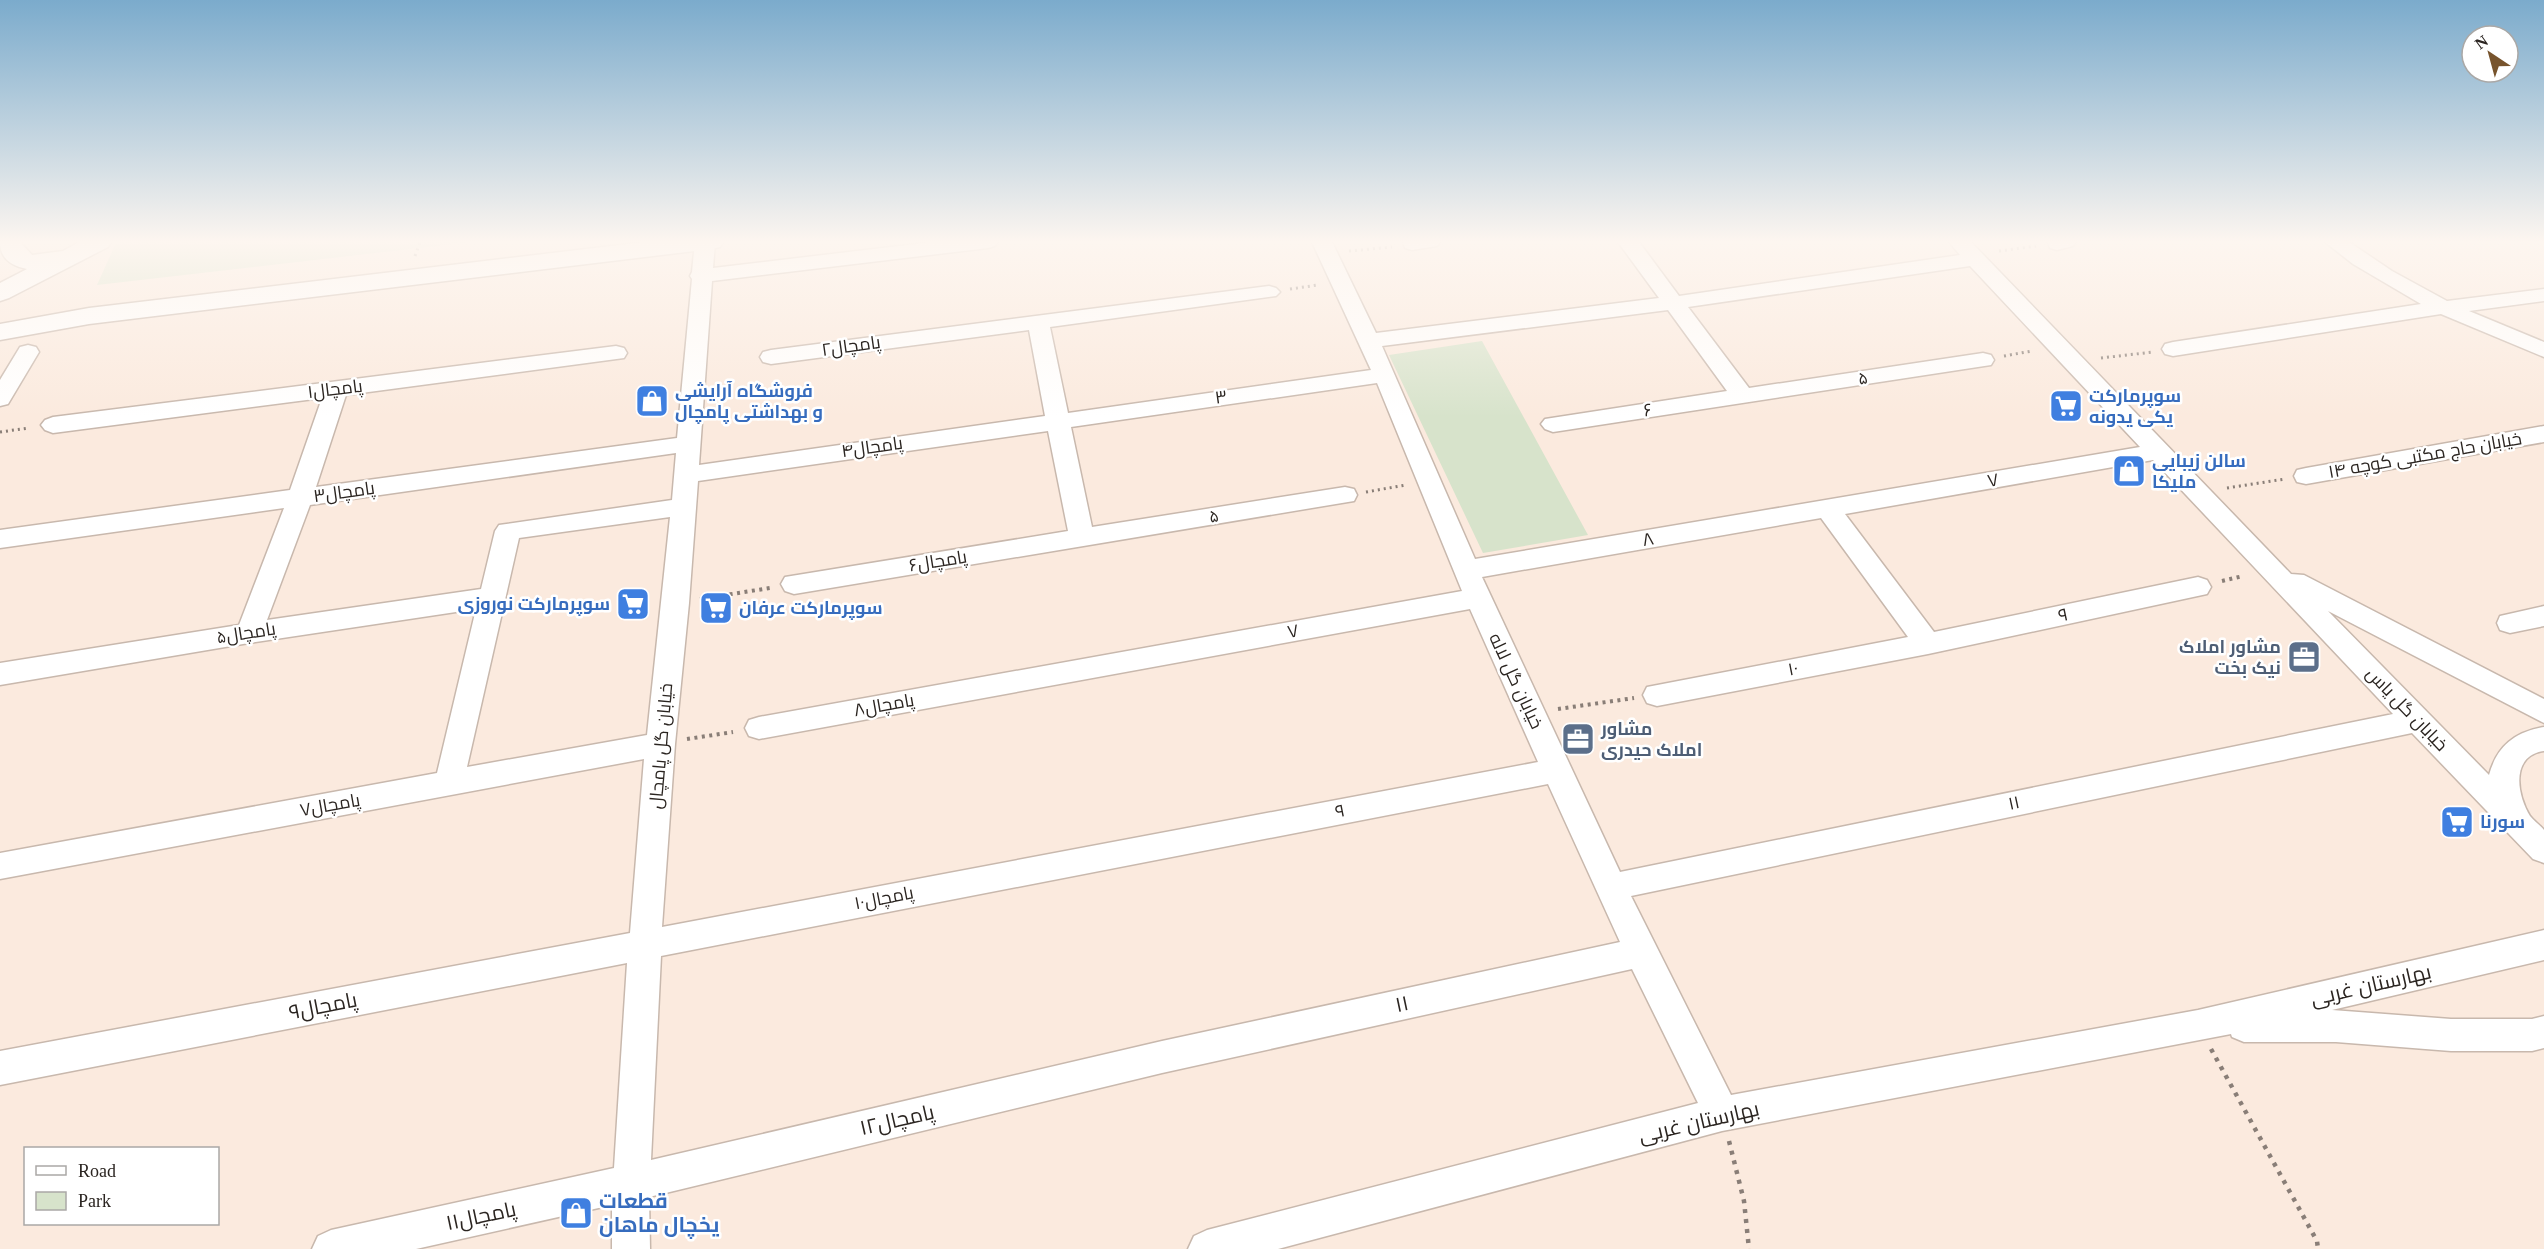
<svg xmlns="http://www.w3.org/2000/svg" width="2544" height="1249" font-family="'Times New Roman',Cairo,serif">
<style>
.green{fill:#d7e3cb}
.lines{fill:none;stroke-linecap:round;stroke-linejoin:round}
.minor-casing{stroke:#c8b8ad;stroke-width:3}
.major-casing{stroke:#c8b8ad;stroke-width:3}
.path-far2{stroke:#897e77;stroke-width:3;stroke-dasharray:2 4;stroke-linecap:butt}
.path-far1{stroke:#897e77;stroke-width:4;stroke-dasharray:3 4.5;stroke-linecap:butt}
.path{stroke:#897e77;stroke-width:4.5;stroke-dasharray:4 6;stroke-linecap:butt}
.minor{fill:#fff;fill-rule:evenodd}
.major{fill:#fff;fill-rule:evenodd}
.labels{text-anchor:middle;stroke-width:5;stroke-linejoin:round;paint-order:stroke}
.street-label{font-size:18px;fill:#2b2521;stroke:#fff}
.shop-label{font-size:18px;font-weight:bold;fill:#366cbe;stroke:#fff;text-anchor:start}
.service-label{font-size:18px;font-weight:bold;fill:#4e5e75;stroke:#fff;text-anchor:end}
.near-street-label{font-size:21px;fill:#2b2521;stroke:#fff}
.near-shop-label{font-size:21px;font-weight:bold;fill:#366cbe;stroke:#fff;text-anchor:start}
</style>
<rect width="100%" height="100%" fill="#fbeade"/>
<!-- green -->
<path class="green" d="M120,242H471L97,285L115,245Z
M1482,341L1588,535L1483,553L1389,355Z"/>
<g class="lines">
<!-- minor casing -->
<g class="minor-casing">
<path id="minor" d="M695,242H715L713,268L933,242H998L995,246L988,248L712,281L699,465L1045,416L1029,330L771,364L763,362L760,357L763,352L771,350L1269,286L1276,288L1280,292L1276,296L1050,327L1068,413L1371,370L1312,242H1332L1376,333L1659,298L1618,242H1639L1679,296L1960,255L1949,242H1971L2291,574L2304,575L2544,699V723L2328,611L2489,775C2497,746 2515,732 2544,727V751C2510,756 2517,795 2530,816C2534,821 2540,825 2544,830V863L2533,859L2412,733L1631,896L1731,1095L2198,1010L2544,930V960L2332,1010L2451,1019H2532L2544,1016V1048L2532,1051H2451L2336,1042H2244L2232,1037L2231,1034L1722,1131L1278,1249H1188L1194,1236L1207,1230L1698,1103L1632,969L1162,1073L649,1197L650,1249H612V1205L416,1249H312L318,1236L331,1230L614,1168L627,963L0,1085V1051L630,933L644,759L0,879V853L437,773L476,609L249,643L0,685V663L239,625L284,508L0,548V530L290,490L322,398L53,433L45,430L41,425L45,420L53,417L616,346L624,348L627,353L624,358L346,395L316,487L677,438L692,279L690,276L692,272ZM1970,266L2140,447L1475,559L1382,346L1668,310L1727,391L1545,419L1541,424L1545,429L1553,432L1991,365L1994,360L1991,355L1983,353L1749,388L1688,307ZM1377,383L1462,591L759,717L749,720L745,728L749,736L759,739L1470,609L1538,762L662,927L675,744L689,603L698,481L1048,431L1068,531L785,577L781,584L785,591L794,594L1354,501L1357,495L1354,489L1345,487L1092,527L1071,427ZM676,453L672,500L499,525L495,531L481,589L267,620L310,505ZM2153,460L2393,714L1620,872L1482,577L1821,518L1908,637L1647,687L1643,695L1647,703L1657,706L1928,654L2207,594L2211,587L2207,580L2198,577L1934,632L1845,514ZM670,517L647,735L467,767L519,538ZM1548,784L1620,942L1162,1041L651,1160L661,956Z
M1403,242H1440L1437,246L1412,250L1405,248Z
M2048,242H2076L2073,246L2057,250L2050,248Z
M2325,242H2349L2392,271L2447,301L2544,289V301L2469,311L2544,342V357L2441,314L2173,356L2165,354L2162,349L2165,344L2173,342L2421,304L2353,264Z
M28,345L36,347L39,352L8,404L0,406V380L20,347Z
M2544,426V442L2306,484L2297,482L2294,476L2297,470L2306,468Z
M2544,606V626L2510,633L2500,630L2497,623L2500,616Z"/>
</g>
<!-- major casing -->
<g class="major-casing">
<path id="major" d="M0,242H20L32,255L63,251L79,242H111L108,247L9,298L0,301V283L27,269C12,266 0,259 0,242Z
M645,242H723L720,247L711,249L89,324L0,340V324L89,308Z"/>
</g>
<!-- path-far2 -->
<path class="path-far2" d="M1349,251L1392,247
M1999,251L2036,246
M415,256L420,242
M1290,289L1318,285
M2004,356L2032,351
M2101,358L2153,352
M0,432L29,428
M2227,488L2285,479
M1366,492L1406,485"/>
<!-- path-far1 -->
<path class="path-far1" d="M2222,581L2243,576
M700,599L770,588
M1558,709L1634,698
M687,739L733,732"/>
<!-- path -->
<path class="path" d="M2211,1049L2317,1241L2318,1249
M1729,1141L1744,1201L1749,1249"/>
<!-- minor -->
<use href="#minor" class="minor"/>
<!-- major -->
<use href="#major" class="major"/>
</g>
<!-- sky -->
<linearGradient id="sky" x2="0" y2="1"><stop stop-color="#7babcc"/><stop offset="0.58" stop-color="#fdf6f0"/><stop offset="1" stop-color="#fdf6f0" stop-opacity="0"/></linearGradient>
<rect width="2544" height="417" fill="url(#sky)"/>
<!-- icons -->
<defs>
<g id="shop-square" transform="scale(1.725)"><rect x="-9" y="-9" width="18" height="18" rx="4" fill="#3f7fe0" stroke="#fff"/><path d="M-5-2.5h2.3a2.7 3.5 0 0 1 5.4 0H5L5.5 6h-11ZM-1.5-2.5h3a1.5 2.3 0 0 0-3 0Z" fill="#fff"/></g>
<g id="supermarket-square" transform="scale(1.725)"><rect x="-9" y="-9" width="18" height="18" rx="4" fill="#3f7fe0" stroke="#fff"/><path d="M-6-5.5h2.5l.6 2H6L4.5 2H-2.5L-4.4-4H-6ZM-1.5 3.2a1.3 1.3 0 1 0 .1 0ZM3 3.2a1.3 1.3 0 1 0 .1 0Z" fill="#fff"/></g>
<g id="office-square" transform="scale(1.725)"><rect x="-9" y="-9" width="18" height="18" rx="4" fill="#5c6f8a" stroke="#fff"/><path d="M-6-3h4V-5.5h4V-3h4V5H-6ZM-1-4.5V-3h2v-1.5ZM-6 0V1H6V0Z" fill="#fff"/></g>
</defs>
<g fill-rule="evenodd">
<use href="#shop-square" x="652" y="401"/>
<use href="#supermarket-square" x="2066" y="406"/>
<use href="#shop-square" x="2129" y="471"/>
<use href="#supermarket-square" x="633" y="604"/>
<use href="#supermarket-square" x="716" y="608"/>
<use href="#office-square" x="2304" y="657"/>
<use href="#office-square" x="1578" y="739"/>
<use href="#supermarket-square" x="2457" y="822"/>
<use href="#shop-square" x="576" y="1213"/>
</g>
<g class="labels">
<!-- street labels -->
<g class="street-label">
<text transform="translate(851 346) rotate(-8)" y="6">پامچال۲</text>
<text transform="translate(1863 378) rotate(-9)" y="6">۵</text>
<text transform="translate(335 389) rotate(-7)" y="6">پامچال۱</text>
<text transform="translate(1221 397) rotate(-8)" y="6">۳</text>
<text transform="translate(1648 410) rotate(-8)" y="6">۶</text>
<text transform="translate(872 447) rotate(-8)" y="6">پامچال۴</text>
<text transform="translate(2425 455) rotate(-10)" y="6">خیابان حاج مکتبی کوچه ۱۴</text>
<text transform="translate(1993 480) rotate(-10)" y="6">۷</text>
<text transform="translate(344 492) rotate(-8)" y="6">پامچال۳</text>
<text transform="translate(1214 516) rotate(-9)" y="6">۵</text>
<text transform="translate(1648 539) rotate(-10)" y="6">۸</text>
<text transform="translate(938 561) rotate(-9)" y="6">پامچال۶</text>
<text transform="translate(2063 615) rotate(-12)" y="6">۹</text>
<text transform="translate(1293 631) rotate(-10)" y="6">۷</text>
<text transform="translate(246 633) rotate(-9)" y="6">پامچال۵</text>
<text transform="translate(1793 669) rotate(-11)" y="6">۱۰</text>
<text transform="translate(1516 681) rotate(65)" y="6">خیابان گل لاله</text>
<text transform="translate(884 705) rotate(-10)" y="6">پامچال۸</text>
<text transform="translate(2407 709) rotate(46)" y="6">خیابان گل یاس</text>
<text transform="translate(661 746) rotate(-85)" y="6">خیابان گل پامچال</text>
<text transform="translate(2014 803) rotate(-12)" y="6">۱۱</text>
<text transform="translate(330 805) rotate(-10)" y="6">پامچال۷</text>
<text transform="translate(1340 811) rotate(-11)" y="6">۹</text>
<text transform="translate(884 898) rotate(-11)" y="6">پامچال۱۰</text>
</g>
<!-- shop labels -->
<g class="shop-label">
<text x="675" y="397">فروشگاه آرایشی<tspan x="675" dy="21">و بهداشتی پامچال</tspan></text>
<text x="2089" y="402">سوپرمارکت<tspan x="2089" dy="21">یکی یدونه</tspan></text>
<text x="2152" y="467">سالن زیبایی<tspan x="2152" dy="21">ملیکا</tspan></text>
<text x="610" y="610" text-anchor="end">سوپرمارکت نوروزی</text>
<text x="739" y="614">سوپرمارکت عرفان</text>
<text x="2480" y="828">سورنا</text>
</g>
<!-- service labels -->
<g class="service-label">
<text x="2281" y="653">مشاور املاک<tspan x="2281" dy="21">نیک بخت</tspan></text>
<text x="1601" y="735" text-anchor="start">مشاور<tspan x="1601" dy="21">املاک حیدری</tspan></text>
</g>
<!-- near-street labels -->
<g class="near-street-label">
<text transform="translate(2371 985) rotate(-13)" y="7">بهارستان غربی</text>
<text transform="translate(1402 1004) rotate(-12)" y="7">۱۱</text>
<text transform="translate(323 1006) rotate(-11)" y="7">پامچال۹</text>
<text transform="translate(897 1120) rotate(-13)" y="7">پامچال۱۲</text>
<text transform="translate(1699 1122) rotate(-13)" y="7">بهارستان غربی</text>
<text transform="translate(481 1216) rotate(-12)" y="7">پامچال۱۱</text>
</g>
<!-- near-shop labels -->
<g class="near-shop-label">
<text x="599" y="1208">قطعات<tspan x="599" dy="24">یخچال ماهان</tspan></text>
</g>
</g>
<!-- legend -->
<rect x="24" y="1147" width="195" height="78" fill="#ffffff" stroke="#aaa8a6" stroke-width="1.5"/>
<rect x="36" y="1166" width="30" height="9" fill="#ffffff" stroke="#aaa8a6" stroke-width="1.5"/>
<text x="78" y="1177" font-size="18" fill="#2b2521">Road</text>
<rect x="36" y="1192" width="30" height="18" fill="#d7e3cb" stroke="#aaa8a6" stroke-width="1.5"/>
<text x="78" y="1207" font-size="18" fill="#2b2521">Park</text>
<!-- north arrow -->
<g transform="translate(2490 54) rotate(324)"><circle r="28" fill="#ffffff" stroke="#aaa8a6" stroke-width="1.5"/>
<path d="M0-4.5L10 22L0 15L-10 22Z" fill="#77542d"/>
<text y="-9" font-size="16" font-weight="bold" text-anchor="middle" fill="#2b2521">N</text>
</g>
</svg>
